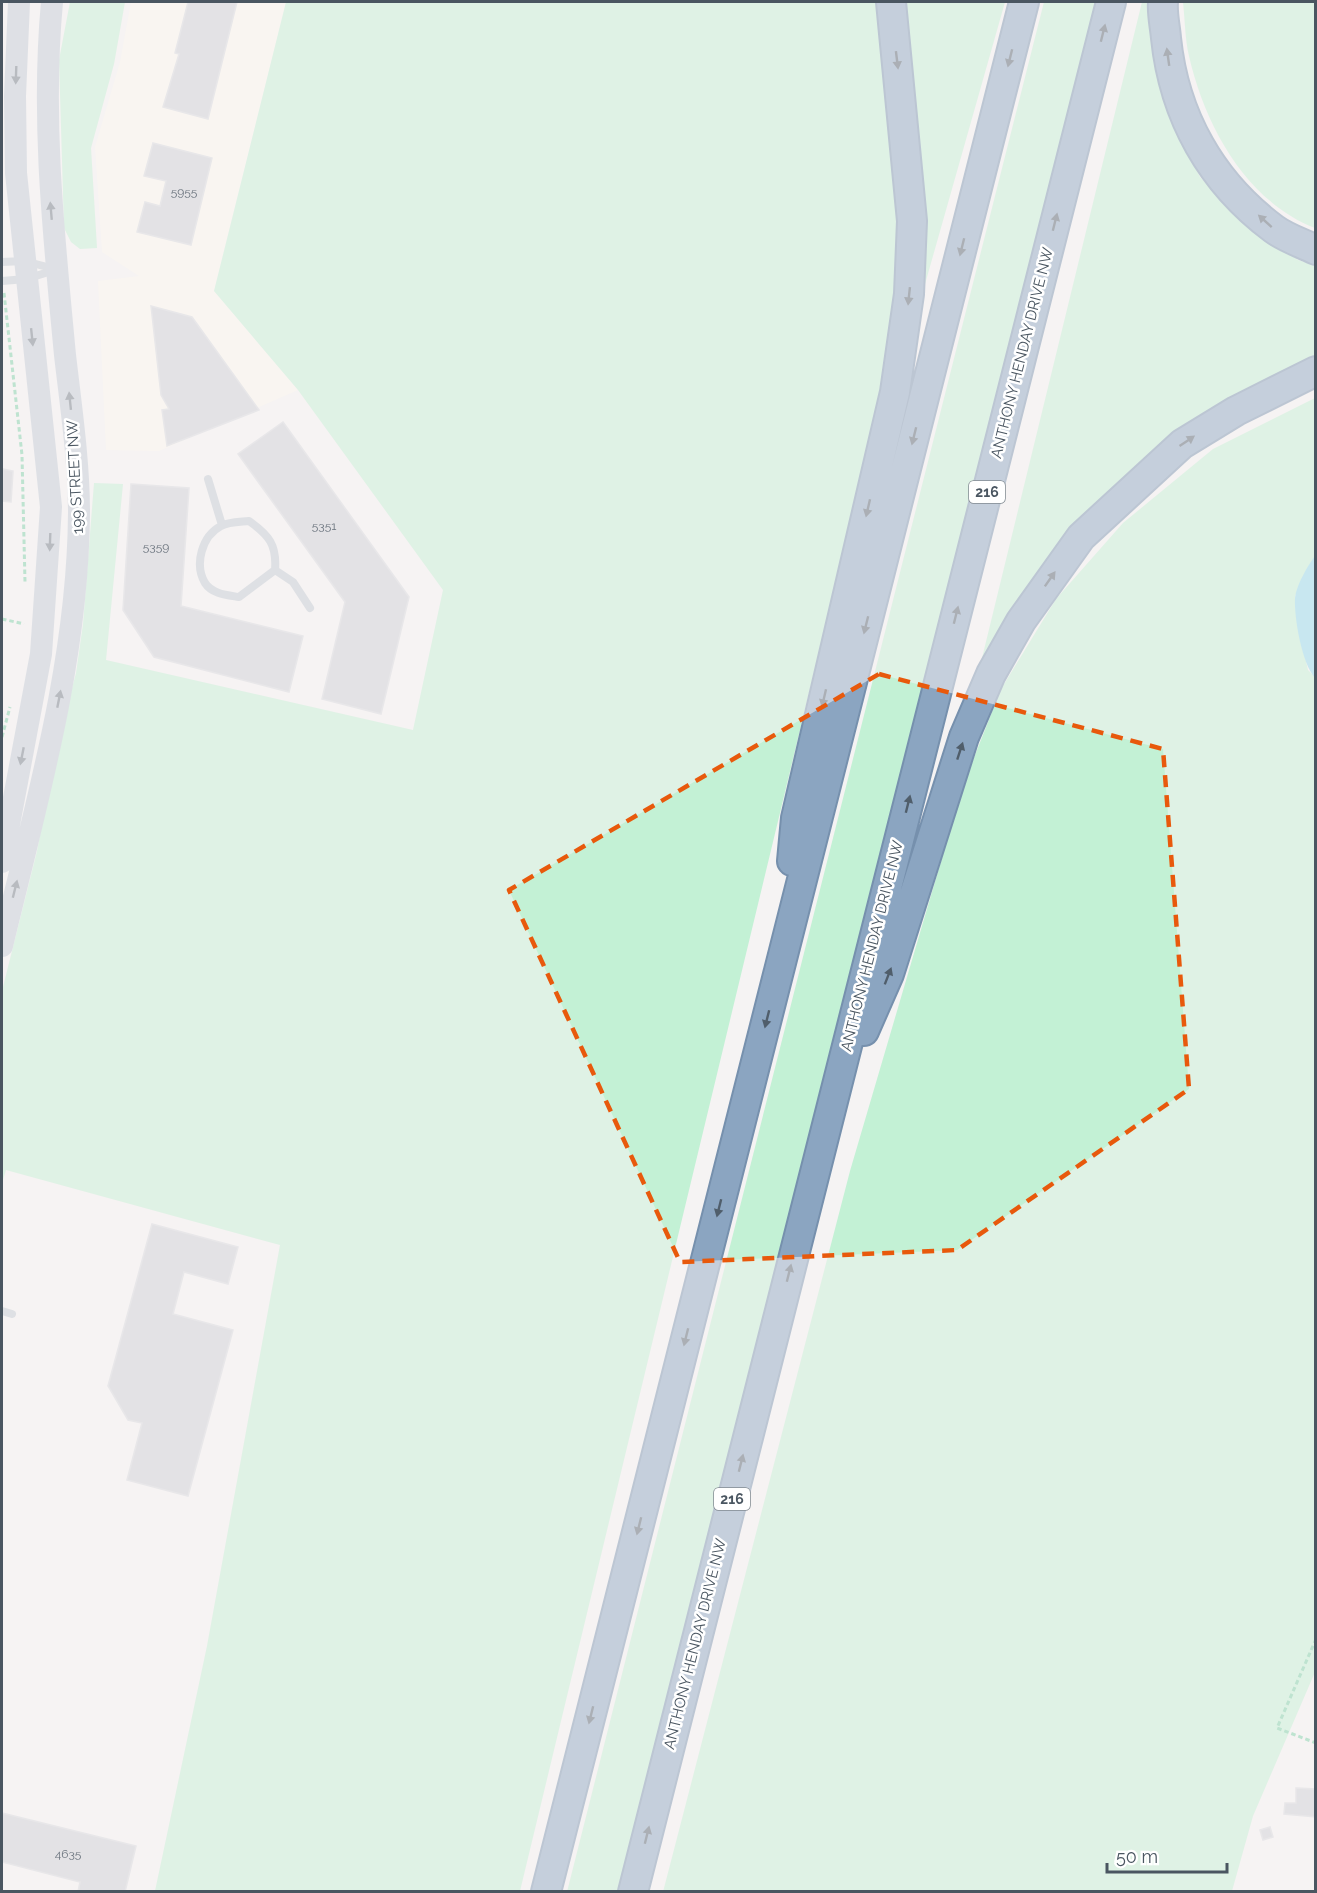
<svg xmlns="http://www.w3.org/2000/svg" width="1317" height="1893" font-family="Raleway,sans-serif">
<style>
.commercial{fill:#fdf9ef}
.green{fill:#c3f1d5}
.water{fill:#90daee}
.building{fill:#cdcfd5;stroke:#d7d9de;stroke-width:1.5}
.lines{fill:none;stroke-linecap:round;stroke-linejoin:round}
.highway-casing{stroke:#7690ad;stroke-width:32}
.path{stroke:#7ad0a6;stroke-width:3;stroke-dasharray:4.5 3;stroke-linecap:butt}
.lane{stroke:#c1cad2;stroke-width:8}
.secondary{stroke:#c1cbd6;stroke-width:22}
.highway{stroke:#8ba5c1;stroke-width:28}
.oneway{fill:#505e6b}
.oneway2{fill:#6e7984}
.marked{fill:none;stroke:#e8590c;stroke-width:4.5;stroke-dasharray:12 8;stroke-linejoin:round}
.labels{text-anchor:middle;stroke-width:5;stroke-linejoin:round;paint-order:stroke}
.number-label{font-size:12px;fill:#6b747e}
.shield{fill:#fff;stroke:#808990;stroke-width:1.5}
.shield-label{font-size:14px;font-weight:bold;fill:#4a5661}
.street-label{font-size:15px;fill:#4a5661;stroke:#fff}
</style>
<rect width="100%" height="100%" fill="#f5f3f3"/>
<!-- commercial -->
<path class="commercial" d="M131,2H286L214,291L298,390L159,451L106,450L98,281L139,276L102,252L95,147L120,62Z"/>
<!-- green -->
<path class="green" d="M70,2H125L114,64L91,148L97,248L80,249L71,242L64,228L59,60Z
M286,2H879L899,214L898,267L888,365L520,1891H155L207,1646L280,1245L6,1170L2,1183V991L37,851L58,741L76,673L83,624L94,483L123,484L106,660L413,730L443,590L298,390L214,291Z
M904,2H1005L908,344Z
M1044,2H1098L618,1891L567,1892Z
M1142,2H1155L1158,75L1177,130L1200,177L1244,222L1298,260L1315,265V362L1170,446L973,695Z
M1183,2H1315V228C1246,201 1205,126 1189,56C1185,39 1185,20 1183,2Z
M1315,398V556L1295,596L1300,634L1308,670L1316,678L1315,1672L1253,1816L1232,1891L663,1892L850,1171L964,783L1001,689L1056,599L1123,523L1213,449Z"/>
<!-- water -->
<path class="water" d="M1315,556V678C1302,664 1294,618 1295,598C1296,586 1308,565 1315,556Z"/>
<!-- building -->
<path class="building" d="M188,2H237L208,119L163,107L179,54L175,53Z
M153,143L212,158L191,245L137,232L145,202L160,206L166,181L144,176Z
M151,306L192,317L259,410L167,446L162,410L169,409L161,395Z
M283,422L409,597L381,714L322,699L345,602L238,454Z
M3,469L13,471L11,502L2,501Z
M131,484L189,488L181,606L303,636L289,692L154,657L123,610Z
M152,1224L238,1247L228,1284L184,1272L173,1314L233,1330L188,1496L127,1480L142,1423L128,1420L108,1386Z
M1296,1788L1316,1789V1817L1284,1814L1285,1803H1296Z
M2,1813L136,1846L125,1892H78L80,1882L2,1862Z
M1270,1827L1273,1837L1263,1840L1260,1830Z"/>
<g class="lines">
<!-- highway casing -->
<g class="highway-casing">
<path id="highway" d="M1163,2C1162,14 1165,26 1166,38C1174,116 1211,182 1274,229C1286,238 1302,243 1316,250
M792,861L796,818L895,392L909,294L912,221L891,2
M864,1031L889,974L964,737L991,674L1021,621L1081,537L1182,444L1236,411L1316,371
M546,1892L1024,2
M633,1892L1111,2"/>
</g>
<!-- path -->
<path class="path" d="M4,293L22,455L25,582
M2,619L24,624
M2,737L10,707
M1316,1639L1277,1728L1316,1743"/>
<!-- lane -->
<path class="lane" d="M2,262L24,261L55,269
M2,281L26,279L55,270
M208,479L222,525
M249,521C269,535 277,545 275,570L239,597C227,595 212,594 205,583C194,564 202,536 221,526C228,522 240,522 249,521Z
M275,570L293,582L310,608
M2,1311L12,1314"/>
<!-- secondary -->
<path class="secondary" d="M2,862L41,654L51,507L16,173L15,96L19,2
M2,946C36,804 78,661 79,513C79,461 71,407 65,355C54,237 41,120 52,2"/>
<!-- highway -->
<use href="#highway" class="highway"/>
</g>
<!-- one-way arrows -->
<defs><path id="oneway-solid" d="M-6-.8H1V-3.2L6.5 0L1 3.2V.8H-6Z" transform="scale(1.5)"/></defs>
<g class="oneway">
<use href="#oneway-solid" transform="translate(1103 33) rotate(-76)"/>
<use href="#oneway-solid" transform="translate(1168 57) rotate(-98)"/>
<use href="#oneway-solid" transform="translate(1010 58) rotate(104)"/>
<use href="#oneway-solid" transform="translate(897 60) rotate(83)"/>
<use href="#oneway-solid" transform="translate(1265 221) rotate(-138)"/>
<use href="#oneway-solid" transform="translate(1055 222) rotate(-76)"/>
<use href="#oneway-solid" transform="translate(962 247) rotate(104)"/>
<use href="#oneway-solid" transform="translate(909 296) rotate(96)"/>
<use href="#oneway-solid" transform="translate(914 436) rotate(104)"/>
<use href="#oneway-solid" transform="translate(1187 441) rotate(-34)"/>
<use href="#oneway-solid" transform="translate(868 508) rotate(103)"/>
<use href="#oneway-solid" transform="translate(1050 579) rotate(-55)"/>
<use href="#oneway-solid" transform="translate(956 615) rotate(-76)"/>
<use href="#oneway-solid" transform="translate(866 625) rotate(104)"/>
<use href="#oneway-solid" transform="translate(824 698) rotate(103)"/>
<use href="#oneway-solid" transform="translate(960 751) rotate(-72)"/>
<use href="#oneway-solid" transform="translate(908 804) rotate(-76)"/>
<use href="#oneway-solid" transform="translate(888 976) rotate(-69)"/>
<use href="#oneway-solid" transform="translate(767 1019) rotate(104)"/>
<use href="#oneway-solid" transform="translate(719 1208) rotate(104)"/>
<use href="#oneway-solid" transform="translate(789 1273) rotate(-76)"/>
<use href="#oneway-solid" transform="translate(686 1337) rotate(104)"/>
<use href="#oneway-solid" transform="translate(741 1463) rotate(-76)"/>
<use href="#oneway-solid" transform="translate(639 1526) rotate(104)"/>
<use href="#oneway-solid" transform="translate(591 1715) rotate(104)"/>
<use href="#oneway-solid" transform="translate(647 1835) rotate(-76)"/>
</g>
<g class="oneway2">
<use href="#oneway-solid" transform="translate(16 75) rotate(92)"/>
<use href="#oneway-solid" transform="translate(51 211) rotate(-95)"/>
<use href="#oneway-solid" transform="translate(32 337) rotate(84)"/>
<use href="#oneway-solid" transform="translate(70 401) rotate(-96)"/>
<use href="#oneway-solid" transform="translate(50 542) rotate(92)"/>
<use href="#oneway-solid" transform="translate(59 699) rotate(-79)"/>
<use href="#oneway-solid" transform="translate(22 756) rotate(101)"/>
<use href="#oneway-solid" transform="translate(15 889) rotate(-76)"/>
</g>
<!-- marked area -->
<path d="M0 0H1317V1893H0ZM879,674L1163,749L1189,1089L957,1250L680,1262L509,890Z" fill="#f5f3f3" fill-opacity=".55" fill-rule="evenodd"/>
<path class="marked" d="M879,674L1163,749L1189,1089L957,1250L680,1262L509,890Z"/>
<g class="labels">
<!-- number labels -->
<g class="number-label">
<text x="184" y="196">5955</text>
<text x="324" y="530">5351</text>
<text x="156" y="551">5359</text>
<text x="68" y="1858">4635</text>
</g>
<!-- shield labels -->
<g class="shield">
<rect x="969" y="481" width="36" height="22" rx="4.5"/>
<rect x="714" y="1488" width="36" height="22" rx="4.5"/>
</g>
<g class="shield-label">
<text x="987" y="497">216</text>
<text x="732" y="1504">216</text>
</g>
<!-- street labels -->
<g class="street-label">
<text transform="translate(1022 353) rotate(-76)" y="5">ANTHONY HENDAY DRIVE NW</text>
<text transform="translate(75 477) rotate(-93)" y="5">199 STREET NW</text>
<text transform="translate(872 946) rotate(-76)" y="5">ANTHONY HENDAY DRIVE NW</text>
<text transform="translate(695 1644) rotate(-76)" y="5">ANTHONY HENDAY DRIVE NW</text>
</g>
</g>
<!-- border -->
<rect width="1317" height="1893" fill="none" stroke="#4a5661" stroke-width="6"/>
<!-- scale -->
<path d="M1107 1863v9h120v-9" fill="none" stroke="#4a5661" stroke-width="3"/>
<text x="1116" y="1863" font-size="18" fill="#4a5661" stroke="#ffffff" stroke-width="4.5" paint-order="stroke">50 m</text>
</svg>
